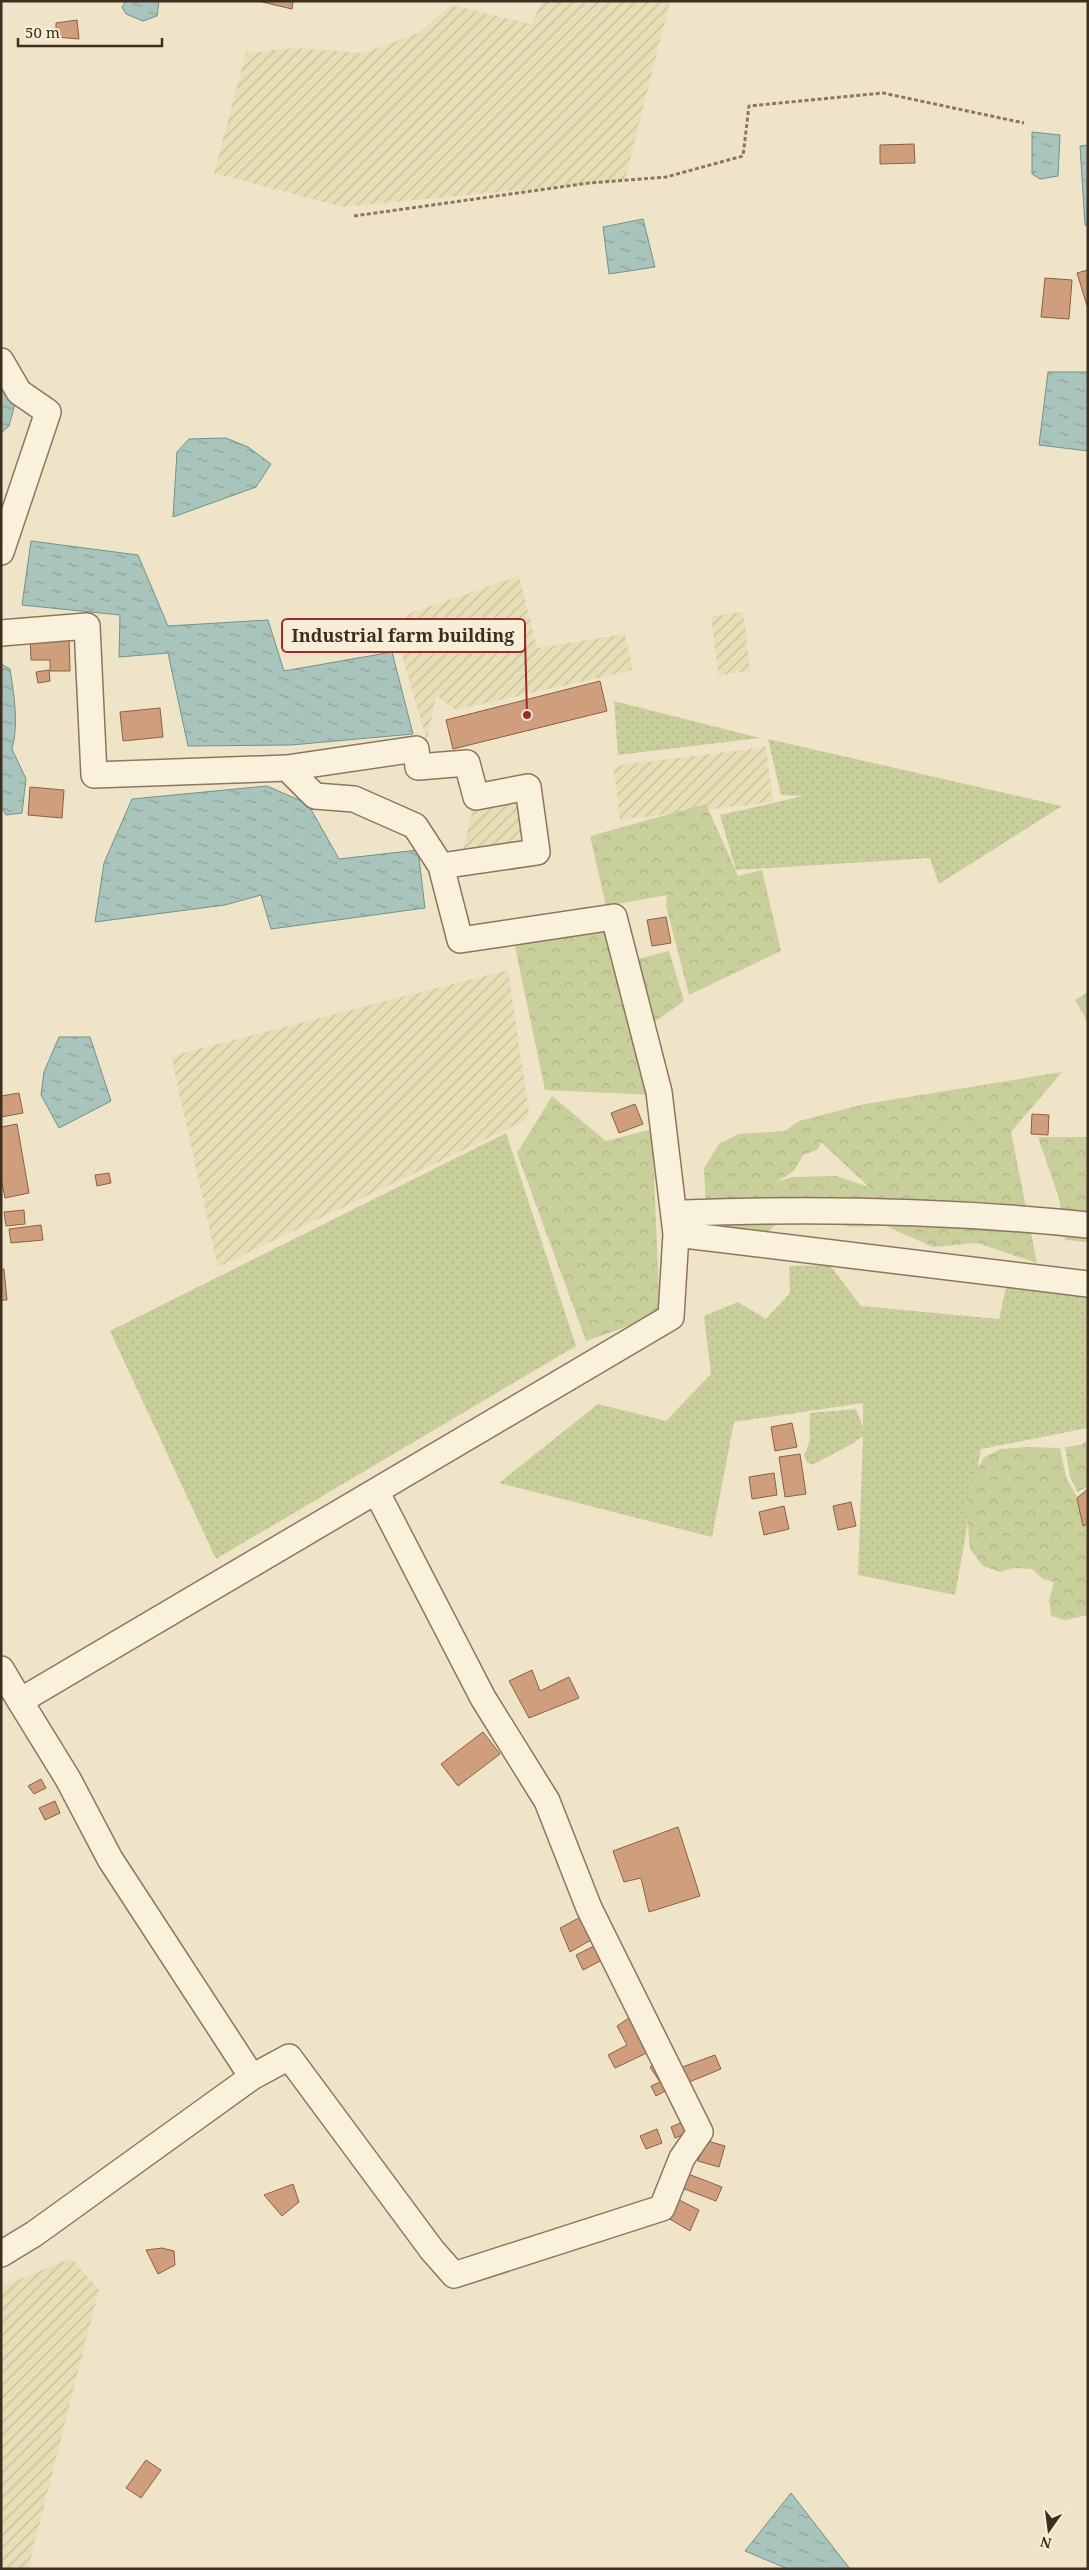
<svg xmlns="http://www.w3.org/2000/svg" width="1089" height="2570" font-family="'Noto Serif',serif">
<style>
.farmland{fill:url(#farmland-furrows)}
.grass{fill:url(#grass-dots)}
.forest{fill:url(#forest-crowns);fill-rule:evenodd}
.water{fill:url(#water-ripples);stroke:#6f938a}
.building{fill:#cf9f7d;stroke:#8d5f41}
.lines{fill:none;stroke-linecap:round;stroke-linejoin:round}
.minor-casing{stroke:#8d765c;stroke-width:28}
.path{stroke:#8d765c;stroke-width:3;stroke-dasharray:4 2.5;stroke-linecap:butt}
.minor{stroke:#faf1dc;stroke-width:25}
.leader{fill:none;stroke:#9e2a2b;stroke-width:2}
.callout-dot{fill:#9e2a2b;stroke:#f7eed8;stroke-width:2}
.callout{fill:#f7eed8;stroke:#9e2a2b;stroke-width:2}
.callout-label{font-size:18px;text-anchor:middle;font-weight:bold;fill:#3d2e20}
</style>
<defs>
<pattern id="farmland-furrows" width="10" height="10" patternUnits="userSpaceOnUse" patternTransform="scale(1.25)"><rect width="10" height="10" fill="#e6deb5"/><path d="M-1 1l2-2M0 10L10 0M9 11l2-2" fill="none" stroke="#c6bf9b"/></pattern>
<pattern id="grass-dots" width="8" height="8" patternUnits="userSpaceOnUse" patternTransform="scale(1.25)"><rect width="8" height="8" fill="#c9cf9b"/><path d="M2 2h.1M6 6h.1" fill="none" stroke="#aeb285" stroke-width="1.8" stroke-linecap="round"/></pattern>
<pattern id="forest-crowns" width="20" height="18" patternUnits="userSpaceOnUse" patternTransform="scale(1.25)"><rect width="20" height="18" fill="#c9cf9b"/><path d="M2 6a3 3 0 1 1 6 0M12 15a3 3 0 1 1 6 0" fill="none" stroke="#aeb285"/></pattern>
<pattern id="water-ripples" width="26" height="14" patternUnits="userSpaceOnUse" patternTransform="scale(1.25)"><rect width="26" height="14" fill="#a9c4bc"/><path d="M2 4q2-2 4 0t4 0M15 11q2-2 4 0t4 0" fill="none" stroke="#8ba098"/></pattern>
</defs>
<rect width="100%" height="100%" fill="#f0e4c8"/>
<!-- farmland -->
<path class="farmland" d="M542,1H670L625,180L343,207L214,173L246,53L294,48L364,53L418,33L451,5L531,24Z
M519,576L537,648L625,634L633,670L456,710L436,695L427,742L398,641L408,614Z
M743,612L750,671L718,675L711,616Z
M766,747L773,802L620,820L613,766Z
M522,795L527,846L462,854L476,797Z
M508,970L529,1112L526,1120L218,1267L171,1056Z
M71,2258L99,2290L28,2569H1V2287Z"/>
<!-- grass -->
<path class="grass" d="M614,701L760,738L618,755Z
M768,739L1062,806L939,884L930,858L736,870L720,815L803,796L781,795Z
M506,1133L576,1346L216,1559L110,1331Z
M830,1265L861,1306L999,1319L1006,1287L1088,1288V1428L981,1449L955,1595L858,1575L863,1436L852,1444L812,1465L807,1462L804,1455C813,1439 808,1431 810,1413L856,1409L863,1427V1403L734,1422L712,1537L499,1483L598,1404L666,1421L711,1374L704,1316L738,1302L766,1319L790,1293L789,1266Z"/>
<!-- forest -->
<path class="forest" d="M706,804L738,876L762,870L781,951L689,995L666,906L667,895L606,906L590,836Z
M609,920L654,1095L545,1090L513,937Z
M669,951L684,1001L650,1025L634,960Z
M1088,992V1023L1075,1000Z
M1062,1072L1011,1132L1037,1263L977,1243L933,1247L886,1226L851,1227L809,1217H788L761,1236L733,1232L703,1222L706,1210L704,1168L719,1144L739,1134L785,1131L799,1121L865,1104ZM821,1142L869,1187L836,1176L793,1177L776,1182L794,1171L803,1155L817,1150Z
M552,1096L606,1141L652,1129L660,1315L586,1341L517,1153Z
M1038,1137H1088V1242L1065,1240L1059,1198Z
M1088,1440V1487L1077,1492L1070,1476L1065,1447L1081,1445Z
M1027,1447L1060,1448L1066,1477L1077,1497L1088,1492V1524L1085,1526H1088V1615L1066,1620L1051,1616L1049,1601L1054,1582L1043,1579L1032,1569L1014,1568L1000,1572L983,1566L970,1549L966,1504L973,1478L984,1457L1001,1449Z"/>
<!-- water -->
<path class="water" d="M126,1H159L157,16L143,21L126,14L122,7Z
M1032,132L1060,135L1058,176L1040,179L1032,174Z
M1088,145V226L1085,225L1080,146Z
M643,219L655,267L609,274L603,227Z
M1048,372H1088V451L1039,445Z
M1,382L16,400L9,426L1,433Z
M226,438L248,447L271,464L256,487L173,517L177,452L189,439Z
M31,541L138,555L168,626L268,620L284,671L392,652L413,734L291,745L188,746L168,653L119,657L120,615L22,605Z
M1,664L10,669C14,695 19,724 12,749L26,779L22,813L6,815L1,806Z
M267,786L308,804L339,859L418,850L425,908L271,929L261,895L225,905L95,922L104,863L132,799Z
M59,1037H90L111,1101L59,1128L41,1095L44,1072Z
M791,2493L850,2569H788L745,2551Z"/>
<!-- building -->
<path class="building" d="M258,1H293L292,9Z
M77,20L79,39L56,37V23Z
M914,144L915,163L880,164V145Z
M1088,270V309L1077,273Z
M1045,278L1072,280L1069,319L1041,317Z
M30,637H69L70,671H50V660H31Z
M49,670L50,681L38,683L36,672Z
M600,681L607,711L453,749L446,720Z
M160,708L163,737L123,741L120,712Z
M30,787L64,790L62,818L28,815Z
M666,917L671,943L652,946L647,920Z
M19,1093L23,1113L1,1117V1096Z
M635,1104L643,1124L619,1133L611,1113Z
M1032,1114L1049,1115L1048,1135L1031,1134Z
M17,1124L29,1193L5,1198L1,1179V1127Z
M109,1173L111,1183L97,1186L95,1175Z
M24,1210L25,1224L6,1226L4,1212Z
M41,1225L43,1240L11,1243L9,1229Z
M4,1269L7,1300H1V1270Z
M792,1423L797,1447L775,1451L771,1427Z
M800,1454L806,1494L785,1497L779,1457Z
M774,1473L777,1495L752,1499L749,1477Z
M1088,1489V1524L1083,1526L1077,1498Z
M851,1502L856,1526L838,1530L833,1506Z
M784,1506L789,1529L764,1535L759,1512Z
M532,1670L540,1691L569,1677L579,1698L529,1718L509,1681Z
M483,1732L500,1754L458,1786L441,1764Z
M41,1779L46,1788L34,1794L28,1786Z
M55,1801L60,1813L45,1820L39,1808Z
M678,1827L700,1896L649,1912L641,1878L624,1882L613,1851Z
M588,1913L598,1936L570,1952L560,1928Z
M598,1944L604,1959L583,1970L576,1955Z
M635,2014L653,2050L615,2068L608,2055L627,2045L617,2026Z
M715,2055L721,2069L682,2085L677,2069Z
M660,2061L673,2087L656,2096L651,2086L660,2082L650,2067Z
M687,2120L692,2131L675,2138L671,2127Z
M657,2129L662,2143L646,2149L640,2136Z
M704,2140L725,2146L719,2167L698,2161Z
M683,2172L722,2187L716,2201L677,2186Z
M293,2184L299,2202L282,2216L264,2195Z
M679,2200L699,2210L690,2231L668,2218Z
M162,2248L174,2251L175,2265L158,2274L146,2250Z
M146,2460L161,2470L141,2498L126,2488Z"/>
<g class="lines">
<!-- minor casing -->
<g class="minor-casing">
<path id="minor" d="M1,361L19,392L48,412L1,552
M1,633L87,626L94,775L287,768L416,749L418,767L467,763L476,797L528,787L537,852L441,866L460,940L614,917L659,1092L676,1234
M287,768L315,796L354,799L415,826L441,866
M676,1234L685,1213C819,1208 955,1211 1088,1225
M1,1669L20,1701L671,1317L676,1234L1088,1284
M252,2077L289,2057L432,2250L454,2275L662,2208L682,2158L700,2132L589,1908L547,1801L483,1698L376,1491
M1,2254L34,2234L252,2077L110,1859L68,1779L20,1701"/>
</g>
<!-- path -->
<path class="path" d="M354,216L589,183L666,177L743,156L749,106L883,93L1024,123"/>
<!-- minor -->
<use href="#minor" class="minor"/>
</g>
<!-- callouts -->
<path class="leader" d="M527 715L525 636"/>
<circle class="callout-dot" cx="527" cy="715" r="5"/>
<rect class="callout" x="282" y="619" width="243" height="33" rx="5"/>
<g class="callout-label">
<text x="403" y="642">Industrial farm building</text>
</g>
<!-- border -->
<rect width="1089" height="2570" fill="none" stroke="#3d2e20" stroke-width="5"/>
<!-- north arrow -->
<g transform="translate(1049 2530) rotate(194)" stroke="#f7eed8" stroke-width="4" paint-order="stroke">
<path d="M0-4L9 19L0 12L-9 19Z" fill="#3d2e20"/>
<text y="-8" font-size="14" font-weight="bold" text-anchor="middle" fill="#3d2e20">N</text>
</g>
<!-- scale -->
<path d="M18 38v8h144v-8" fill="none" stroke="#3d2e20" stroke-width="2.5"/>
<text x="25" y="38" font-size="15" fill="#3d2e20" stroke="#f7eed8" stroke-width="4" paint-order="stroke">50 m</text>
</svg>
